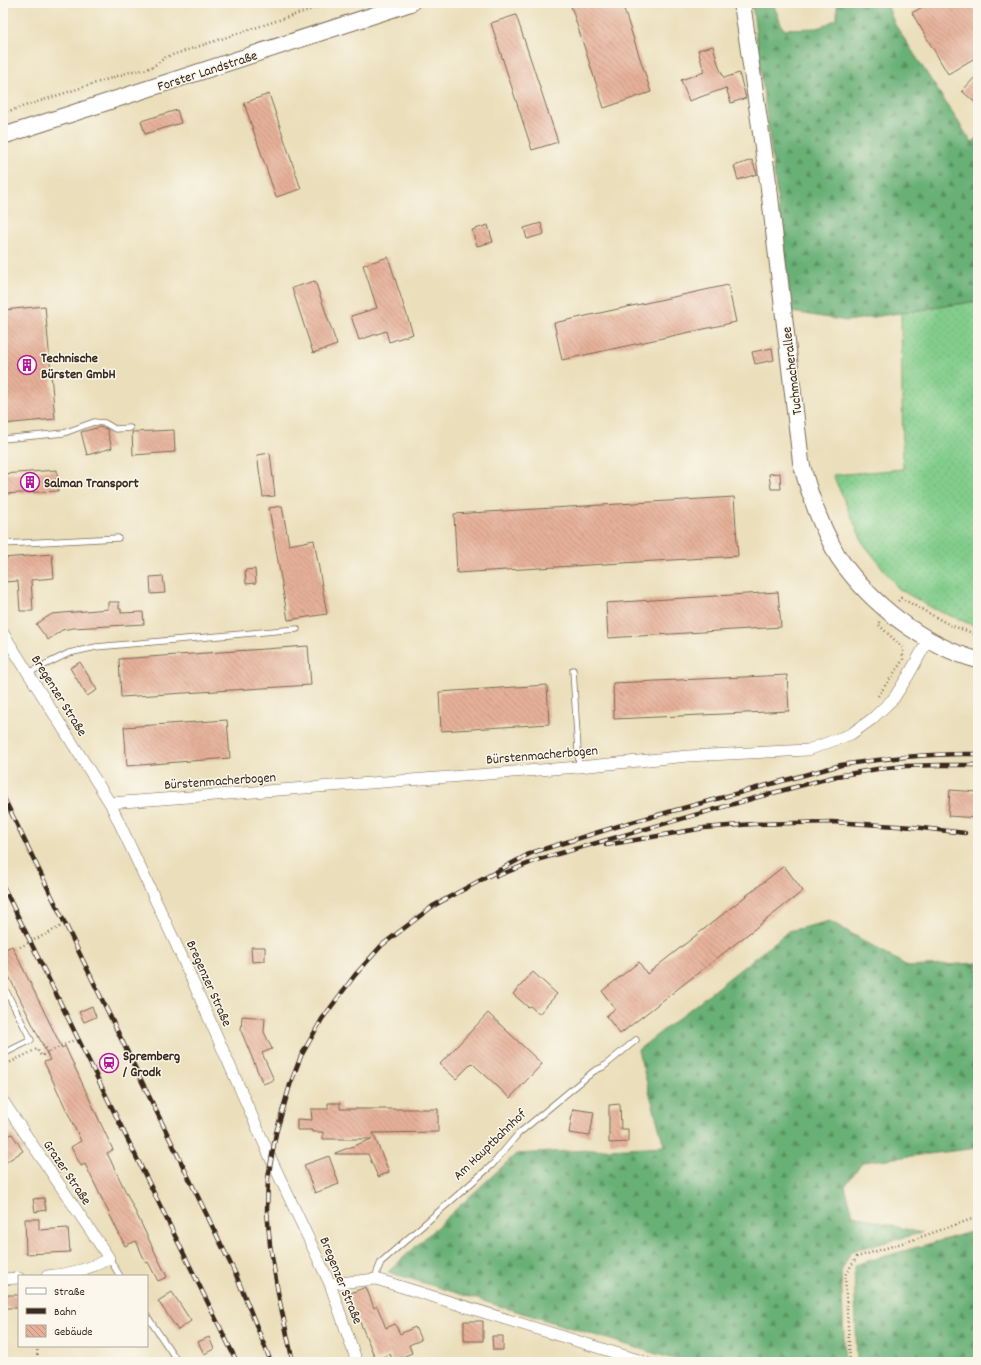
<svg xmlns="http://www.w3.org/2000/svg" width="981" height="1365" font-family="Dekko,sans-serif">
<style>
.grass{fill:url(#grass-dots);stroke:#5e7c54}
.forest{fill:url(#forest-firs);stroke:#526d4a}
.building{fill:url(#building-back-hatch)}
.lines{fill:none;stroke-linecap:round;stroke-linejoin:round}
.lane-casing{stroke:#796955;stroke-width:7}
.street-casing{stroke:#796955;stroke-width:12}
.secondary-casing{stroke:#796955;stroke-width:18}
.path{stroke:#796955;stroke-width:2.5;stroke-dasharray:1 3;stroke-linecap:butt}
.lane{stroke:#fff;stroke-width:5.5}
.street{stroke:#fff;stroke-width:11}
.secondary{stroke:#fff;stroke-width:16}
.rail-casing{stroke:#3b2a1e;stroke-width:4.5}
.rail{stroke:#fbf7ec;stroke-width:3;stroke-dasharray:9;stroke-linecap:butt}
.labels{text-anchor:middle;stroke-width:3;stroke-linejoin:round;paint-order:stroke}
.street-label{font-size:14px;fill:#3b2a1e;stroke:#fbf7ec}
.poi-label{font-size:14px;font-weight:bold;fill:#3b2a1e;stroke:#fbf7ec;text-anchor:start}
</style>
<defs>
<pattern id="grass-dots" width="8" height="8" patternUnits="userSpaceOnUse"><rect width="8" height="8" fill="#82cd8b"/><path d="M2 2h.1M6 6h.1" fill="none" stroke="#71b078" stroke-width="1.8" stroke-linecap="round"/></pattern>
<pattern id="forest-firs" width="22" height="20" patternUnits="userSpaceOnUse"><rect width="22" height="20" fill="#69b077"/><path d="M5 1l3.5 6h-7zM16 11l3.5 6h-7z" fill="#588f61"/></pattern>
<pattern id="building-back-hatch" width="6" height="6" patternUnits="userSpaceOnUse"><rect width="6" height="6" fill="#e6b099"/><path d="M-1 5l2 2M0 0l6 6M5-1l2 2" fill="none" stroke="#bc8f7c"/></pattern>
</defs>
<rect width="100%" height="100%" fill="#fbf7ec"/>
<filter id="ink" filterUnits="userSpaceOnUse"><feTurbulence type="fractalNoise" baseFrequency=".025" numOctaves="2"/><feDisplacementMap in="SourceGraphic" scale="8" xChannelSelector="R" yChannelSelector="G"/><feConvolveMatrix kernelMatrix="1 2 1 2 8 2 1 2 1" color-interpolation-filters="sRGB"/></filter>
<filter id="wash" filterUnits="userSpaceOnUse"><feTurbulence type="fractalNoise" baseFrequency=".012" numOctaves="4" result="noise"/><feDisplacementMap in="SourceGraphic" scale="16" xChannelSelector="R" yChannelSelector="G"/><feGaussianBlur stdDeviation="0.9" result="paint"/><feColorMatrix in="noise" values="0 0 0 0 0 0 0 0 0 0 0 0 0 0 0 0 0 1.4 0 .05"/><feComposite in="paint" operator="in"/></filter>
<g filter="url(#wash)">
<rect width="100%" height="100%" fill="#ebdfbb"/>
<!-- grass -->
<path class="grass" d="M978,301V627L934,609L899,589L863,543L833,475L903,469L901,313Z"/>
<!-- forest -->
<path class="forest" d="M752,3H773L783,29L818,28L837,19V3H887L894,23L972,143L978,137V301L847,321L792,312Z
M830,921L909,967L978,963V1148L862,1162L845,1186L853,1215L921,1233L851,1251L841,1272L845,1362H683L388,1272L516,1154L664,1146L638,1050L789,931Z
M978,1230V1362H857L854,1265Z"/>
<g id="blocks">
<!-- building -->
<path class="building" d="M570,3H622L651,92L604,108Z
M929,3H974L978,9V56L948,74L912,13Z
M516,15L558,142L532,150L491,23Z
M713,46L719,67L724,78L739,73L746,98L731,103L726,88L689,101L681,80L704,72L698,50Z
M978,74V105L962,91Z
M269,94L301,189L276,197L244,103Z
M177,110L181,123L145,134L141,121Z
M752,160L757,174L738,180L734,166Z
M541,223L544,234L527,239L524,228Z
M488,225L493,242L477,246L472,230Z
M388,257L413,334L389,342L386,331L359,340L351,316L377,308L363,265Z
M315,281L337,345L313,353L292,288Z
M728,285L736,322L562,360L554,323Z
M45,306L55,419L3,424V310Z
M772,348L774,360L755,364L752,352Z
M100,427L107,429L112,448L87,455L81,432Z
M174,430L175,452L133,455L132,432Z
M270,453L275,496L263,497L257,455Z
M57,470L58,491L3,494V474Z
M780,473L781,489H771L769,474Z
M734,497L738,556L457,573L454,514Z
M282,506L289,545L314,540L327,614L288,620L269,508Z
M52,554L54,578L31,580L33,611H20L18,581L3,582V558Z
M255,569L256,583L246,584L245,570Z
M163,576L165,593L151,594L150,577Z
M778,592L781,627L608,638L606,603Z
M108,602H119V609H121V613L143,612L144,624L73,628L62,630L48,640L36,624L52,614L108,609Z
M308,646L311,685L121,697L119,659Z
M80,662L97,690L87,696L70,668Z
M787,675L789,711L614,719L613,683Z
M547,685L549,724L441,731L439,692Z
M227,720L230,758L127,766L124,727Z
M950,790L978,792V818L948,816Z
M784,866L803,891L620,1034L606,1016L615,1009L602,991L639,962L647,974Z
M12,946L62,1048L65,1046L113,1150L107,1153L167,1277L158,1281L148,1262L146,1263L136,1241L125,1246L85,1164L81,1166L71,1147L81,1141L44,1062L50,1060L3,964V950Z
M251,947H265V961L252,962Z
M533,972L557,994L539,1014L530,1006L528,1007L513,994Z
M92,1006L96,1017L84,1022L79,1012Z
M488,1013L542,1064L510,1098L472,1063L456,1079L440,1064Z
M242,1016L265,1018L264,1032L272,1049L262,1053L274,1080L263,1084L241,1031Z
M328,1103H340V1109H438V1132L373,1133L389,1172L378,1177L368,1154H335V1153L372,1139H323V1132H312V1130H297V1119L312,1120L311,1109H328Z
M620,1104L621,1129H628V1142L609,1143V1105Z
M573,1109L594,1112L590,1136L569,1133Z
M12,1134L23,1151L3,1164V1139Z
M329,1156L339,1184L315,1193L304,1165Z
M44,1198L46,1210L35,1212L33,1199Z
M25,1219H39V1230L68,1228L70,1252L26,1254Z
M366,1287L374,1308L377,1306L386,1328L395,1324L400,1334L415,1327L421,1340L409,1345L412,1353L393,1361L390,1354L376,1360L348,1294Z
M172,1292L191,1321L178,1330L158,1301Z
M3,1295H19V1308H3Z
M464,1321H483V1341H464Z
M492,1336H503V1350H493Z
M209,1337L214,1349L204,1354L198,1342Z"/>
</g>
</g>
<g filter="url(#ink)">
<use href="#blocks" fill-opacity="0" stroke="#796955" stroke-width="1"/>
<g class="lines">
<!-- lane casing -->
<g class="lane-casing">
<path id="lane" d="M3,439L64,433L94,422L105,423L115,429L130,428
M3,544L118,538
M573,670L579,767
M28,673L69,653L96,647L297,629
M3,985L31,1040L3,1054
M109,1258L120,1276
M376,1279L377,1272L381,1262L492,1165L518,1134L594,1071L603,1067L636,1040
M147,1316L178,1362"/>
</g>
<!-- street casing -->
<g class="street-casing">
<path id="street" d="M3,633L110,803L182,957L271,1159L330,1284L357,1362
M110,803L579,767L688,756L808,750L851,734L872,719L894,698L908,676L928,640
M3,1101L109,1258C90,1270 68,1274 47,1276
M3,1279L19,1278
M330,1284L376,1279L645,1362"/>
</g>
<!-- secondary casing -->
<g class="secondary-casing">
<path id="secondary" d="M742,3L769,188L801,462C808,489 816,514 829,539C832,545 835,552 839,558C870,603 924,646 978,660
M3,136L411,3"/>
</g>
<!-- path -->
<path class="path" d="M3,113L133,71C151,70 152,67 166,57L331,3
M898,601L901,598L950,625L978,635
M878,696L903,660V648L878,624L880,621
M20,947L62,926
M44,1044L48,1052
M3,1066L37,1049L41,1056L74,1040
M37,1346L38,1362
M850,1362L845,1275L857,1257L912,1240L978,1217"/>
<!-- lane -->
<use href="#lane" class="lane"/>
<!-- street -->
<use href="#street" class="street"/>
<!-- secondary -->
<use href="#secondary" class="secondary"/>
<!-- rail casing -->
<g class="rail-casing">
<path id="rail" d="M3,796L236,1275L271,1362
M606,845L704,828L753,824L832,822L913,827L965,833
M497,876L540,859L769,794L837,776L877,769L906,766L940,765H978
M3,886L237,1362
M293,1362L279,1298L270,1245L267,1210L268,1178L276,1133L290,1085L301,1056L322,1019L355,975L382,945L433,906L531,853L625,824L841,765C886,758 932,753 978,754"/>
</g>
<!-- rail -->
<use href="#rail" class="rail"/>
</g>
</g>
<!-- icons -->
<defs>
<g id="building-ring" transform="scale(1)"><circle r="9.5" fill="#fbf7ec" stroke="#b5179e" stroke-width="1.5"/><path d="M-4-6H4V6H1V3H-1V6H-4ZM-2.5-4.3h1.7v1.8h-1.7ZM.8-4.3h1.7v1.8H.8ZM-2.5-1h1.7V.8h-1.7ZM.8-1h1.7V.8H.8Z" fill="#b5179e"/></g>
<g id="station-ring" transform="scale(1)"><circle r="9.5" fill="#fbf7ec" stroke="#b5179e" stroke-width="1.5"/><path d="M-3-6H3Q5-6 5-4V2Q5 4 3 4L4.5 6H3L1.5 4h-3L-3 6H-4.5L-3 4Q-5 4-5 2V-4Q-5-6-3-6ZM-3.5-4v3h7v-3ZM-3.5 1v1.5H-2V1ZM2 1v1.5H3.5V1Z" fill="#b5179e"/></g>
</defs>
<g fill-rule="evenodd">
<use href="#building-ring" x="27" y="365"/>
<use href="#building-ring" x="30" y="482"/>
<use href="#station-ring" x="109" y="1063"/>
</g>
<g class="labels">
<!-- street labels -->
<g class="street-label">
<text transform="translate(207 70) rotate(-18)" y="5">Forster Landstraße</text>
<text transform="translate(791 371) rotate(-97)" y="5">Tuchmacherallee</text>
<text transform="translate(60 695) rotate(58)" y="5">Bregenzer Straße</text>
<text transform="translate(542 754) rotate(-5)" y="5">Bürstenmacherbogen</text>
<text transform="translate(220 780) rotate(-4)" y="5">Bürstenmacherbogen</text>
<text transform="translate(210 983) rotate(66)" y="5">Bregenzer Straße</text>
<text transform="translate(489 1144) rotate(-44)" y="5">Am Hauptbahnhof</text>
<text transform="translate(68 1172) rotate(56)" y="5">Grazer Straße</text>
<text transform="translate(342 1280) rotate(68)" y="5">Bregenzer Straße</text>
</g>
<!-- poi labels -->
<g class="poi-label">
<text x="41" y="362">Technische<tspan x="41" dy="16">Bürsten GmbH</tspan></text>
<text x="44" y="487">Salman Transport</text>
<text x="123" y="1060">Spremberg<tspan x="123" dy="16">/ Grodk</tspan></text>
</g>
</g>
<!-- margin -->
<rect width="981" height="1365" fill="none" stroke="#fbf7ec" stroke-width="16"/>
<!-- legend -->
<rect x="18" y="1275" width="130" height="72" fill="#fbf7ec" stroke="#aea59a"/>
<rect x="26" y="1288" width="20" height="6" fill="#ffffff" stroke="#aea59a"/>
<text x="54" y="1295" font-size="12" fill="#3b2a1e">Straße</text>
<rect x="26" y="1308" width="20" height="6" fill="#3b2a1e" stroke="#aea59a"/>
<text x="54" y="1315" font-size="12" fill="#3b2a1e">Bahn</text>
<rect x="26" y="1325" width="20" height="12" fill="url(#building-back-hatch)" stroke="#aea59a"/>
<text x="54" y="1335" font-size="12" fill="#3b2a1e">Gebäude</text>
</svg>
